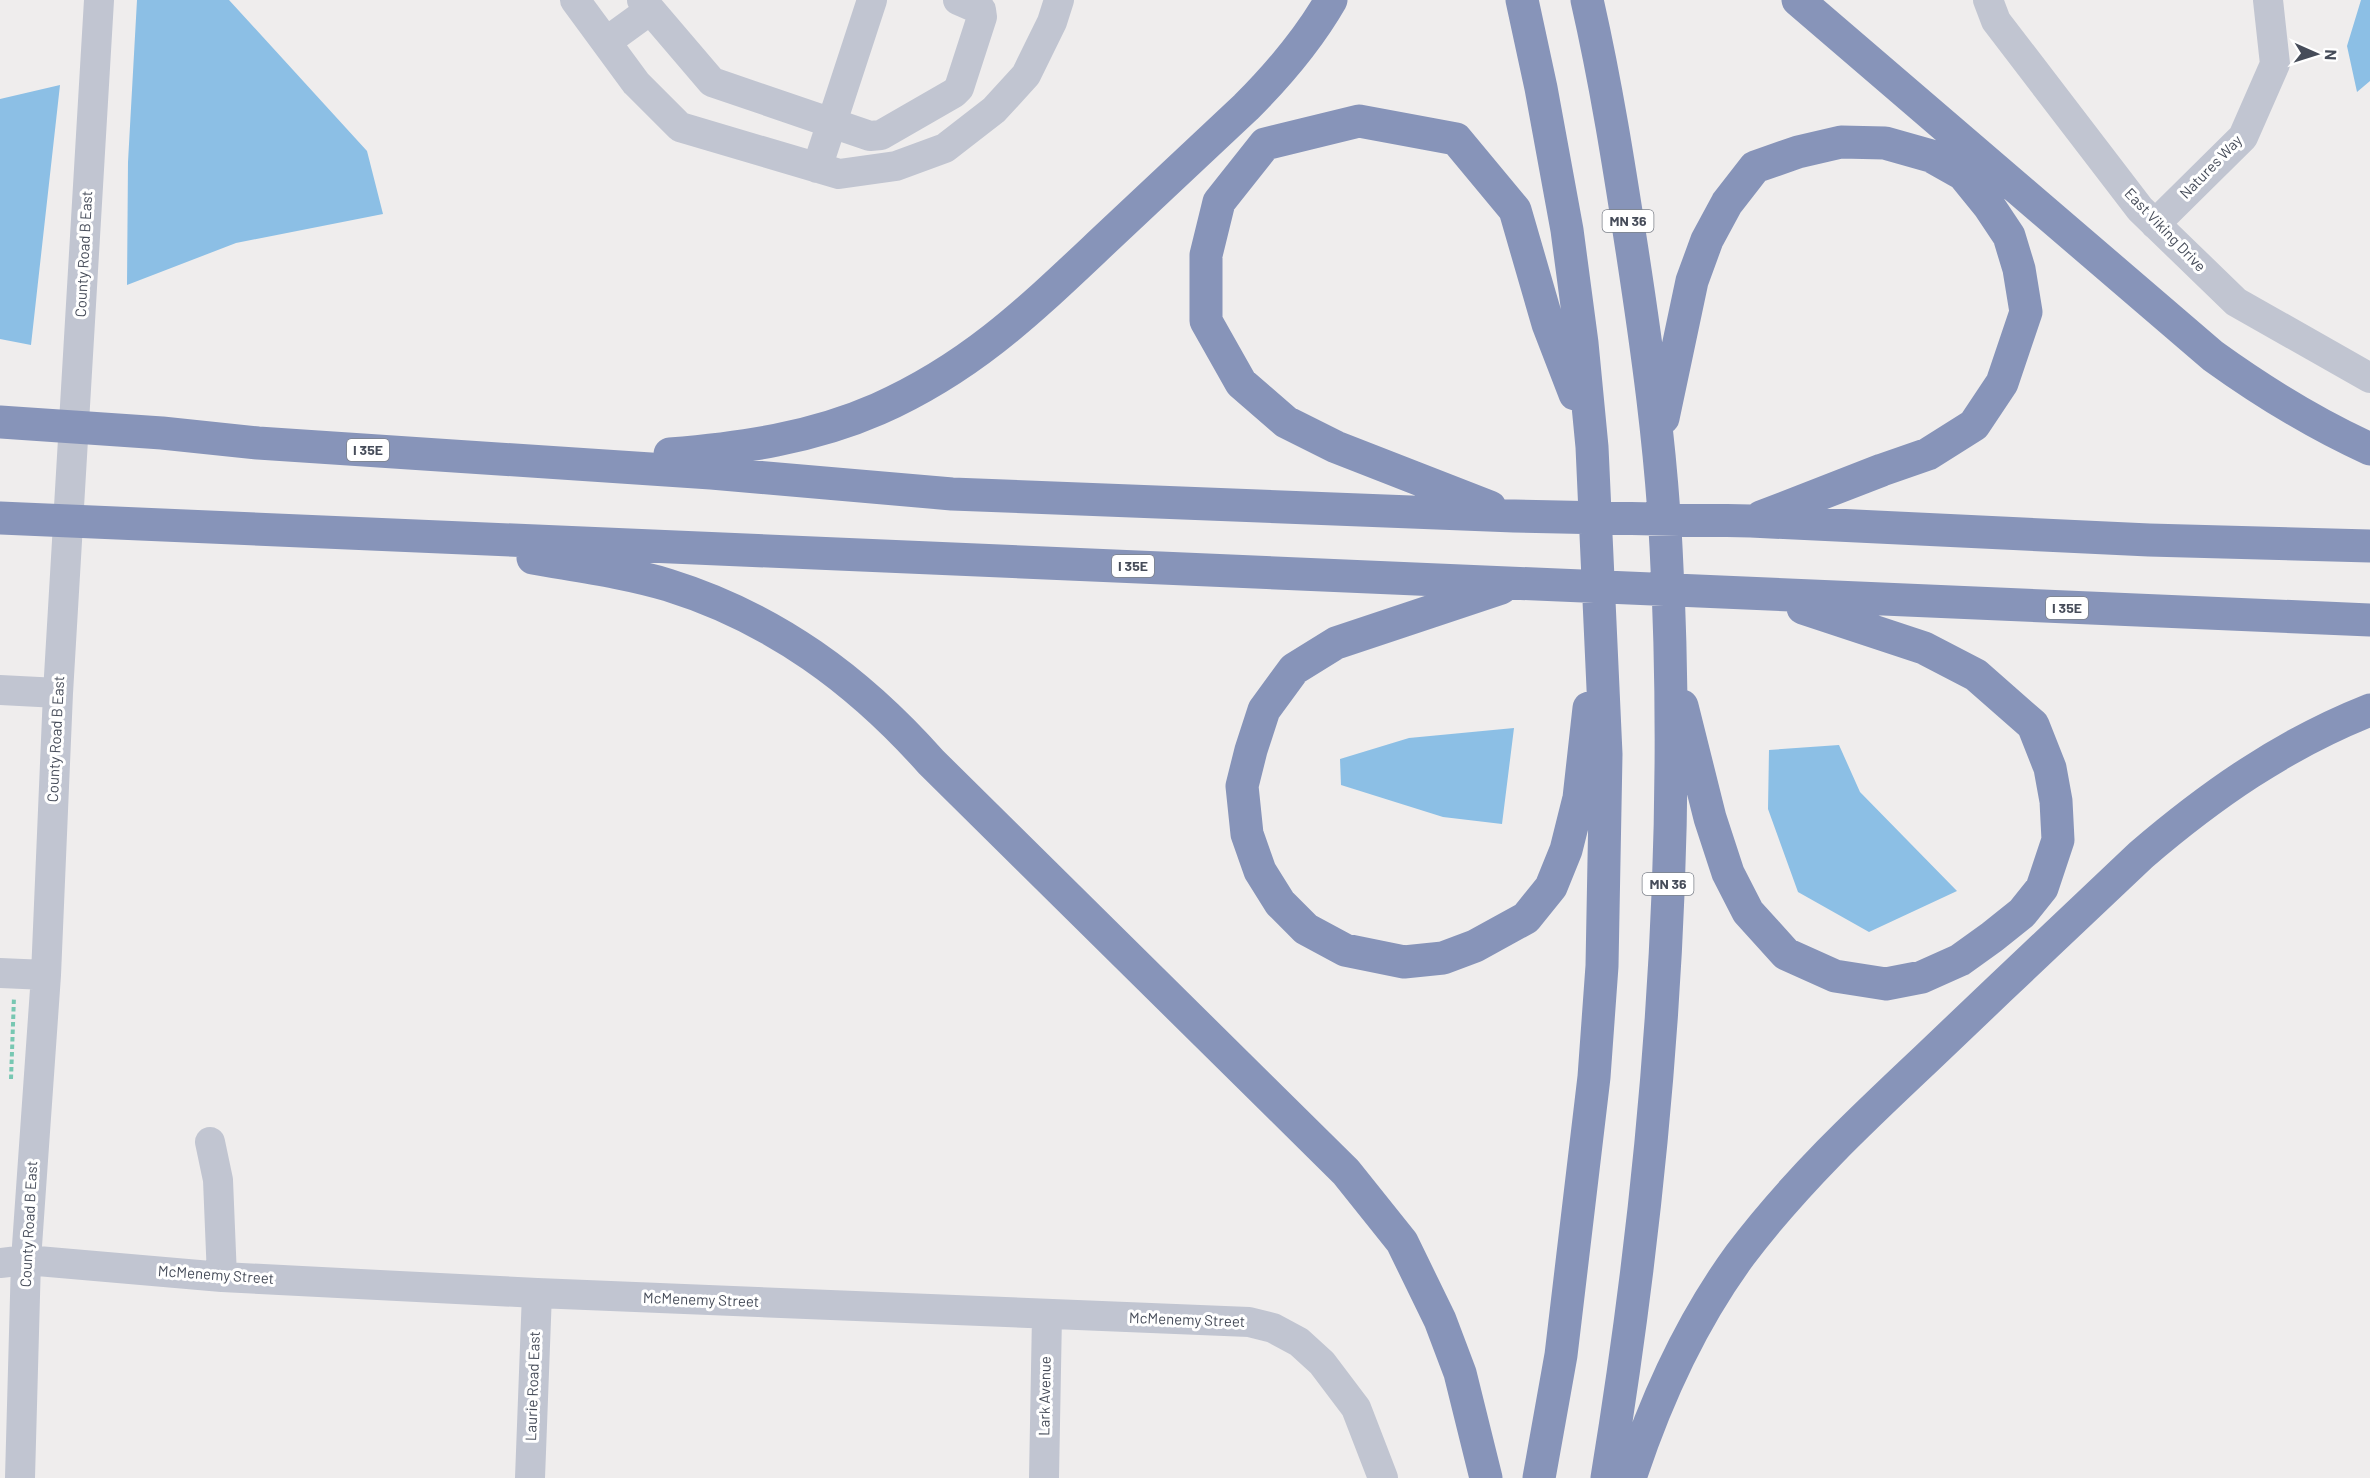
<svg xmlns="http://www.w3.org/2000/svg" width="2370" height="1478" font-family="Barlow,sans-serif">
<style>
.water{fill:#8cbfe5}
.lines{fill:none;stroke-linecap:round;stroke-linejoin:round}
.path{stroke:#77c7b2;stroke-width:4;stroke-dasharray:4.5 3;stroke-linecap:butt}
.minor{stroke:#c1c5d1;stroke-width:30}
.highway{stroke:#8794b9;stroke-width:33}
.labels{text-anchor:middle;stroke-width:6;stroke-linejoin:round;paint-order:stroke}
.shield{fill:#fff;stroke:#7e828b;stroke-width:1.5}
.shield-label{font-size:14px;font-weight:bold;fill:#464c59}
.street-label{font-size:15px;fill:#464c59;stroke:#fff}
</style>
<rect width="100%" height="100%" fill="#efeded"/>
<!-- water -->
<path class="water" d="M137,0H229L367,151L383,214L236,243L127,285L128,162Z
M2361,0H2370V81L2357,92L2347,46Z
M60,85L31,345L0,339V99Z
M1514,728L1502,824L1443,817L1341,785L1340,759L1409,738Z
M1839,745L1860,792L1957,891L1869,932L1798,892L1768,809L1769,750Z"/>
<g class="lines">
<!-- path -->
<path class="path" d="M11,1079L14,997"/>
<!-- minor -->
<path class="minor" d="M575,0L636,83L680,127L839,174L896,166L945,148L994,110L1026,75L1052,22L1059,0
M642,0L712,82L870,136L881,135L954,93L959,88L982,17L981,10L958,0
M1988,0L1996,21L2140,209L2236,302L2370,378
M606,42L650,10
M817,168L872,0
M2155,224L2243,137L2275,64L2268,0
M0,690L58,693
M0,973L46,975
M210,1142L218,1180L222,1277
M0,1263L26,1260L222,1277L537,1293L1249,1322L1273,1328L1299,1342L1322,1363L1356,1408L1383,1478
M20,1478L26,1260L46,975L58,693L99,0
M530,1478L537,1293
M1044,1478L1047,1315"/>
<!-- highway -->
<path class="highway" d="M1522,0L1541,88L1567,230L1582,343L1592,447L1606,754L1602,966L1594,1077L1561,1355L1539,1478
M1587,0C1606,83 1619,166 1632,250C1647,348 1661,448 1666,547C1683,858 1657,1172 1607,1478
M1798,0L2213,356C2263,392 2315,424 2370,449
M1663,418L1692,281L1707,240L1727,203L1755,167L1798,152L1841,142L1885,143L1931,156L1963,174L1989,206L2009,236L2019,269L2026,312L2002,383L1974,425L1928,454L1882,470L1761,517
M0,422L162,433L258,443L711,473L952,494L1514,516L1751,521L2149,540L2370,546
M670,454C742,448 812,438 878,409C970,368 1028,312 1100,244C1148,199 1197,153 1246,107C1278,75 1308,40 1331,0
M1490,507L1336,447L1286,422L1241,383L1206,321V255L1219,202L1265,144L1359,121L1456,139L1515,210L1548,324L1575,394
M0,518L2370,620
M533,558C578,566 624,572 668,585C774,618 858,680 931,762L1346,1172L1402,1242L1440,1320L1460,1373L1486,1478
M1501,588L1336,643L1294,669L1264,710L1251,750L1242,786L1247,834L1260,871L1280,903L1306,929L1345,950L1404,962L1443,958L1475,946L1526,918L1551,887L1566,850L1579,798L1589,708
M1682,706L1710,818L1728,873L1748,912L1786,954L1835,976L1886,984L1922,977L1960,960L1992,937L2022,913L2042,888L2058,840L2056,801L2050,768L2033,725L1976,675L1924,648L1803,608
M1630,1478C1656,1399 1691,1322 1740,1255C1795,1182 1861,1120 1927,1058C1998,990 2070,922 2141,855C2211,795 2284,744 2370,710"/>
</g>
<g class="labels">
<!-- shield labels -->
<g class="shield">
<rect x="1602.5" y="210" width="51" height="22" rx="4.5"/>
<rect x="347" y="439" width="42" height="22" rx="4.5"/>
<rect x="1112" y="555" width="42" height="22" rx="4.5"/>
<rect x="2046" y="597" width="42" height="22" rx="4.5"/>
<rect x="1642.5" y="873" width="51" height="22" rx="4.5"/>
</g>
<g class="shield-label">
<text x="1628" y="226">MN 36</text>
<text x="368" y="455">I 35E</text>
<text x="1133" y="571">I 35E</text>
<text x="2067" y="613">I 35E</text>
<text x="1668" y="889">MN 36</text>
</g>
<!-- street labels -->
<g class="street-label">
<text transform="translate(2211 167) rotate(-46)" y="5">Natures Way</text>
<text transform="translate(2165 230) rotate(46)" y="5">East Viking Drive</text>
<text transform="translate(84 254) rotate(-87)" y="5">County Road B East</text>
<text transform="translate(56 739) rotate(-87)" y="5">County Road B East</text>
<text transform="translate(29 1224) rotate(-87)" y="5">County Road B East</text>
<text transform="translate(216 1275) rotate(4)" y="5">McMenemy Street</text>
<text transform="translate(701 1300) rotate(2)" y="5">McMenemy Street</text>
<text transform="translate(1187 1320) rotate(2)" y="5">McMenemy Street</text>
<text transform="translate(533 1386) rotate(-88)" y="5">Laurie Road East</text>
<text transform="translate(1045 1396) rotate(-89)" y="5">Lark Avenue</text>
</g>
</g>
<!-- north arrow -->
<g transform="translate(2316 54) rotate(93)" stroke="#ffffff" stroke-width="4.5" paint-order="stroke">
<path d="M0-4.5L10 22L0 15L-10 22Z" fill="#464c59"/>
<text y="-9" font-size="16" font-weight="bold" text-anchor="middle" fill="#464c59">N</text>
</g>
</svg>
